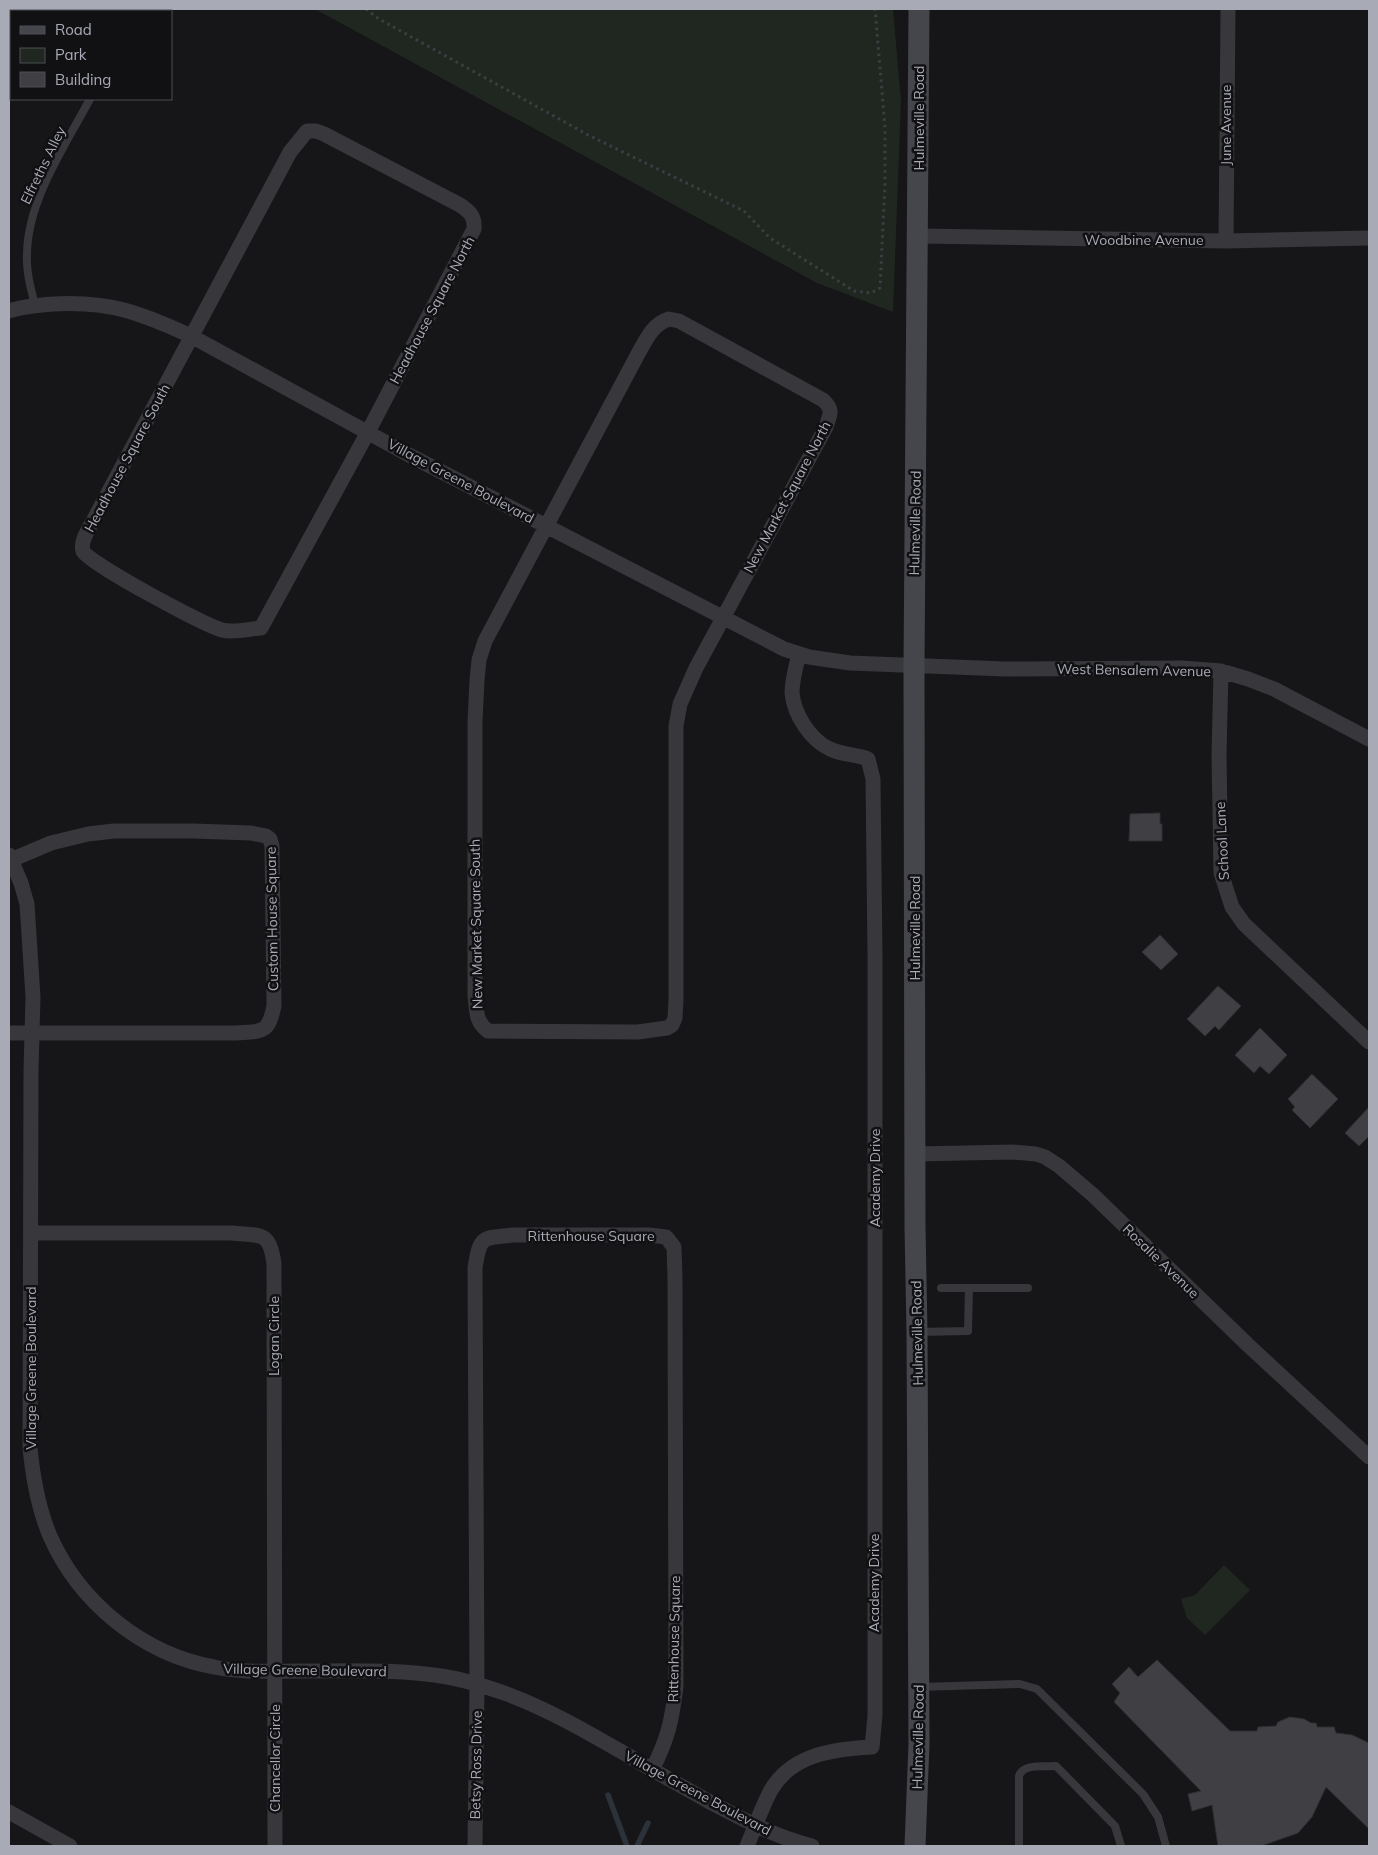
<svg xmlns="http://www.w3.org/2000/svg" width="1378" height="1855" font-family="Mulish,sans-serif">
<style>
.green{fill:#202721}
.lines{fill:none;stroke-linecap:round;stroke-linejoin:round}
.stream{stroke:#2c323a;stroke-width:5.5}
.building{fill:#404044;stroke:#302f33}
.path{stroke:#3d3e43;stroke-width:3;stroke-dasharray:2.5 4;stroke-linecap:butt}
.lane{stroke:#37373c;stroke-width:8}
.street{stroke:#37373c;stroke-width:15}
.secondary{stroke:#45464c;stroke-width:21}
.labels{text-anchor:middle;stroke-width:5;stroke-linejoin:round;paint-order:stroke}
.street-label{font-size:14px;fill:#a8abb6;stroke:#111012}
</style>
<rect width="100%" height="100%" fill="#161517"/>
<!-- green -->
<path class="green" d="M315,9H893L901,101L893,312L817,283Z
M1224,1565L1250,1590L1205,1635L1187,1618L1181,1599L1195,1595Z"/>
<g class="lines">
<!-- stream -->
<path class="stream" d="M608,1795L627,1846
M637,1846L648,1823"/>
</g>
<!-- building -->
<path class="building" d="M1160,813V824H1162V841H1129L1130,814Z
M1160,935L1178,954L1161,970L1142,952Z
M1218,986L1241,1006L1219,1030L1215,1026L1205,1036L1187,1019Z
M1260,1028L1287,1055L1269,1074L1260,1066L1254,1073L1235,1055Z
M1312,1074L1338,1099L1310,1128L1292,1110L1295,1107L1288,1099Z
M1369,1107V1136L1359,1146L1345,1133Z
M1157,1660L1230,1731H1257L1258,1727L1276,1726L1278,1722L1290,1717L1304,1719L1311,1723H1316L1317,1727H1334L1336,1733L1352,1735L1369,1743V1829L1326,1787L1312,1817L1298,1833L1261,1846H1218L1212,1805L1192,1811L1188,1794L1201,1791L1114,1702L1120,1693L1112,1684L1129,1667L1138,1677Z"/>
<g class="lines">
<!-- path -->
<path class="path" d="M366,9L379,19L590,136L744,211L770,238L854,291L871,293L880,288L885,184V127L875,9"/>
<!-- lane -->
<path class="lane" d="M96,9L101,11
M35,305C31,289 26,272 27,255C27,201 65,146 90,99
M969,1288H1028
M919,1332L968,1331L969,1288H941
M919,1687L1020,1684L1037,1689L1143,1794L1158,1817L1166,1846
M1019,1846V1776C1023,1763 1044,1767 1056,1766L1115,1826L1121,1846"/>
<!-- street -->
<path class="street" d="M307,131H316L324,134L460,205C470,212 475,216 474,229L368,432L261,628C249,629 233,633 222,630C206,626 88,563 83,551C80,542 88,530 92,523L290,152Z
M918,236L1226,241L1369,238
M1226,241L1228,9
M9,311C24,306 39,305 54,304C110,301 141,313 191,336L409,455L784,649L809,657L850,663L1005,669L1182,668L1221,671L1248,679L1274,689L1369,739
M669,319L679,321L823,400C834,410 830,414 826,427L696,668L680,704L676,726V1000L675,1018L672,1025L667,1028L638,1032L488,1031C475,1021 477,1011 475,996V722L477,680L479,660L485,641L639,352C647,338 653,324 669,319Z
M1221,671L1219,755L1221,873L1232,907L1244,924L1369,1042
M9,855L21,883L27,904L33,997L31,1071L30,1448C33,1478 38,1508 50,1536C79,1602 142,1654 214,1667C242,1673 272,1671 300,1671C349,1671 399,1669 447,1677C467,1680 487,1687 507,1694C550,1710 589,1733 629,1756C655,1772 682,1786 708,1801C742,1819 775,1837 812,1846
M9,1033H236C263,1031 268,1034 274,1006L272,846L270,839L266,836L251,833L193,831H114L88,834L51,843L11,860
M916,1154L1012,1152L1036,1154L1045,1157L1059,1166L1093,1195L1248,1345L1369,1457
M31,1233H232C262,1236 270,1231 274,1264L275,1846
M9,1812L70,1846
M475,1846L477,1684L475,1268C480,1235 482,1238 514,1235H649L666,1237L674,1247L675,1278L676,1686C672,1720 668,1739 652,1770
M747,1846C755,1828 761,1808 771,1790C792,1754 834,1749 872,1747L875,1716V958L873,779L868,759C856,754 842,755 830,749C810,740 794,714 792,693C792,680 796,666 799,654"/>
<!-- secondary -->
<path class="secondary" d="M915,1846L919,1744L917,1332L915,1227L914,666L919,9"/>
</g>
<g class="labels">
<!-- street labels -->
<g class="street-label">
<text transform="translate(919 118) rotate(-90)" y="5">Hulmeville Road</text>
<text transform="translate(1226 125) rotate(-90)" y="5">June Avenue</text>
<text transform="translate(43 165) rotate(-64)" y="5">Elfreths Alley</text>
<text x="1144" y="245">Woodbine Avenue</text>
<text transform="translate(432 310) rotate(-62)" y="5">Headhouse Square North</text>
<text transform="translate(127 458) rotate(-62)" y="5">Headhouse Square South</text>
<text transform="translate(461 481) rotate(28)" y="5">Village Greene Boulevard</text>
<text transform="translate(787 497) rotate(-62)" y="5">New Market Square North</text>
<text transform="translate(915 523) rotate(-89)" y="5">Hulmeville Road</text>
<text transform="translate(1134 670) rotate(1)" y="5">West Bensalem Avenue</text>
<text transform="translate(1222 841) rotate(-93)" y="5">School Lane</text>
<text transform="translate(272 919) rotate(-91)" y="5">Custom House Square</text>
<text transform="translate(476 924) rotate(-91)" y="5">New Market Square South</text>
<text transform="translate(915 928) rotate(-90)" y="5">Hulmeville Road</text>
<text transform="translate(875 1178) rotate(-90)" y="5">Academy Drive</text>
<text x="591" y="1241">Rittenhouse Square</text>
<text transform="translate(1161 1261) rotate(44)" y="5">Rosalie Avenue</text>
<text transform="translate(917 1333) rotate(-91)" y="5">Hulmeville Road</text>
<text transform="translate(274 1336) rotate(-90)" y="5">Logan Circle</text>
<text transform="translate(31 1368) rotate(-90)" y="5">Village Greene Boulevard</text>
<text transform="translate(874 1583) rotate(-90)" y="5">Academy Drive</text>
<text transform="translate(674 1639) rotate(-89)" y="5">Rittenhouse Square</text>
<text transform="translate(305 1670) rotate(1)" y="5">Village Greene Boulevard</text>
<text transform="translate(918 1737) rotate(-89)" y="5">Hulmeville Road</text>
<text transform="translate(275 1758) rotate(-90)" y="5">Chancellor Circle</text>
<text transform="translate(476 1765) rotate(-89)" y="5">Betsy Ross Drive</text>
<text transform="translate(698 1793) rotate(28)" y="5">Village Greene Boulevard</text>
</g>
</g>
<!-- border -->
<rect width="1378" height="1855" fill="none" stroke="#a8abb6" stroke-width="20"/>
<!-- legend -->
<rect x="10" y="10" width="162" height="90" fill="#111012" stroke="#4d4e54"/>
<rect x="20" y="26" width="25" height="8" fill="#45464c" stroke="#4d4e54"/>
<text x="55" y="35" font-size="15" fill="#a8abb6">Road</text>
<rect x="20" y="48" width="25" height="15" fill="#202721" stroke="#4d4e54"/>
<text x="55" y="60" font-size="15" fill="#a8abb6">Park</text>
<rect x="20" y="72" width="25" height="15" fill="#404044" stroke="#4d4e54"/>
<text x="55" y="85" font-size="15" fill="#a8abb6">Building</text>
</svg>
